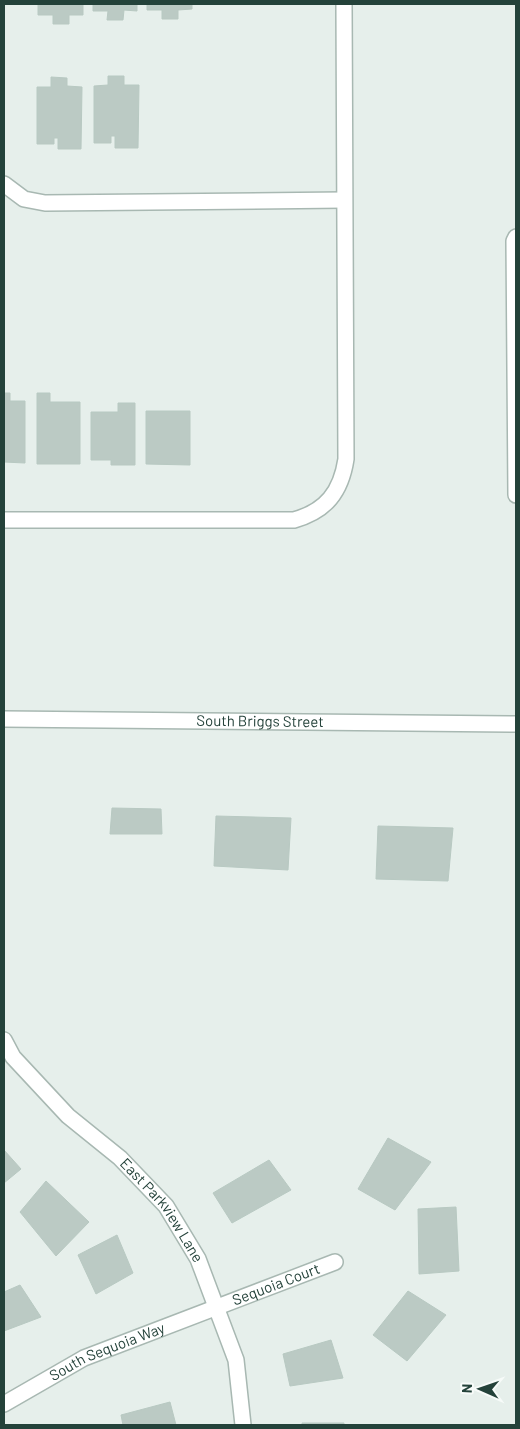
<svg xmlns="http://www.w3.org/2000/svg" width="520" height="1429" font-family="Barlow,sans-serif">
<style>
.building{fill:#bbcac4;stroke:#b8c9c2}
.lines{fill:none;stroke-linecap:round;stroke-linejoin:round}
.minor-casing{stroke:#a8b8b2;stroke-width:18}
.path{stroke:#86b3a5;stroke-width:3;stroke-dasharray:2.5 4;stroke-linecap:butt}
.minor{stroke:#fff;stroke-width:15}
.labels{text-anchor:middle;stroke-width:5;stroke-linejoin:round;paint-order:stroke}
.street-label{font-size:15px;fill:#24423a;stroke:#f7fbf9}
</style>
<rect width="100%" height="100%" fill="#e6efeb"/>
<!-- building -->
<path class="building" d="M38,4H83V15H69V24H53V15H38Z
M93,4H137V11L124,10L123,20H107L108,11H93Z
M147,4H192V9L178,10V19H162V10H147Z
M108,76H124V85H139L138,148H115V136H111V143H94V86L108,85Z
M51,77L67,78V86L82,87L81,149H58V138H54V144H37V87H51Z
M4,393H10V401H25V463L4,462Z
M37,393H50V402H80V464H37Z
M118,403H135V465H111V460H91V412H118Z
M146,411H190V465L146,464Z
M112,808L161,809L162,834H110Z
M216,816L291,818L288,870L214,866Z
M378,826L453,828L448,881L376,879Z
M388,1138L431,1162L395,1210L358,1189Z
M4,1150L21,1169L4,1183Z
M269,1160L291,1190L232,1223L213,1193Z
M46,1181L89,1222L56,1256L20,1212Z
M456,1207L459,1271L419,1274L418,1209Z
M117,1235L133,1273L96,1294L78,1255Z
M20,1285L41,1317L4,1331V1292Z
M408,1291L446,1315L407,1361L373,1335Z
M331,1340L343,1378L290,1386L283,1354Z
M170,1402L176,1425H123L121,1415Z
M302,1423H344V1425H302Z"/>
<g class="lines">
<!-- minor casing -->
<g class="minor-casing">
<g id="minor">
<path d="M4,184L24,199L45,203L344,200"/>
<path d="M516,237L514,241L516,495"/>
<path d="M4,520H294C326,511 341,492 346,459L344,4"/>
<path id="s1" d="M4,719L516,724"/>
<path id="s2" d="M4,1040L13,1057L68,1116L120,1158L166,1206L198,1259L236,1360L243,1425"/>
<path id="s3" d="M4,1404L84,1358L335,1262"/>
</g>
</g>
<!-- path -->
<path class="path" d="M515,788H516"/>
<!-- minor -->
<use href="#minor" class="minor"/>
</g>
<g class="labels">
<!-- street labels -->
<g class="street-label">
<text dy="5" stroke="none"><textPath href="#s1" startOffset="256">South Briggs Street</textPath></text>
<text dy="5" stroke="none"><textPath href="#s2" startOffset="234">East Parkview Lane</textPath></text>
<text dy="5" stroke="none"><textPath href="#s3" startOffset="298">Sequoia Court</textPath></text>
<text dy="5" stroke="none"><textPath href="#s3" startOffset="116">South Sequoia Way</textPath></text>
</g>
</g>
<!-- border -->
<rect width="520" height="1429" fill="none" stroke="#24423a" stroke-width="10"/>
<!-- north arrow -->
<g transform="translate(480 1389) rotate(272)" stroke="#f7fbf9" stroke-width="4" paint-order="stroke">
<path d="M0-4L9 19L0 12L-9 19Z" fill="#24423a"/>
<text y="-8" font-size="14" font-weight="bold" text-anchor="middle" fill="#24423a">N</text>
</g>
</svg>
